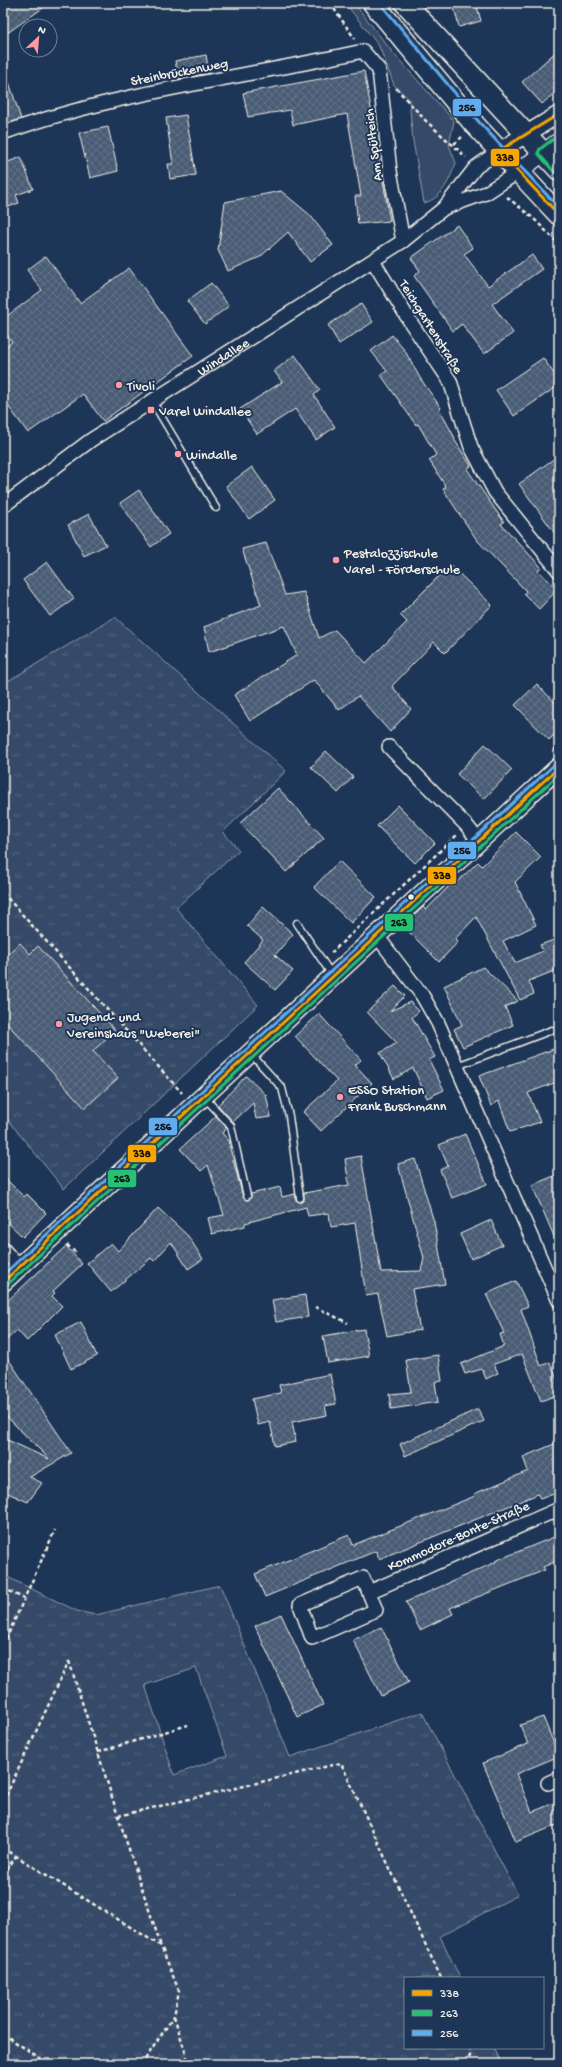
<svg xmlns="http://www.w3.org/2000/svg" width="562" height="2067" font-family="'Gochi Hand',sans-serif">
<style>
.green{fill:#354a67;stroke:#949ea8}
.park{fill:url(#park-tufts);stroke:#949ea8;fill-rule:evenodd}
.building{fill:url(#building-cross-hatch);stroke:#f4f1e8}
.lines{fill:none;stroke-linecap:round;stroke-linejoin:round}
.service-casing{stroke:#f4f1e8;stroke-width:9}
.minor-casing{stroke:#f4f1e8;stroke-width:16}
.tertiary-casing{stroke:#f4f1e8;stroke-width:19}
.secondary-casing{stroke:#f4f1e8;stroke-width:21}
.primary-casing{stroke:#f4f1e8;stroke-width:23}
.path{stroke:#f4f1e8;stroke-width:2.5;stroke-dasharray:4 3;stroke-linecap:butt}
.service{stroke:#1d3557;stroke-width:6}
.minor{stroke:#1d3557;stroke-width:13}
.tertiary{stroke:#1d3557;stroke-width:16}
.secondary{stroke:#1d3557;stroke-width:18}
.primary{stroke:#1d3557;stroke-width:20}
.bus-1-casing{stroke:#1d3557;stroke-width:6}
.bus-2-casing{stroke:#1d3557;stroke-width:6}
.bus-3-casing{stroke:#1d3557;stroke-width:6}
.bus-1{stroke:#f7a600;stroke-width:3}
.bus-2{stroke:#26c172;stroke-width:3}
.bus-3{stroke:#60acee;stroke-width:3}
.poi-dot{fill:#ff9aa2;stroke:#1d3557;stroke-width:1.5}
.bus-dot{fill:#f4f1e8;stroke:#1d3557;stroke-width:1.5}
.labels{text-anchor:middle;stroke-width:4;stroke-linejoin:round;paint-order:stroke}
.street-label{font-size:14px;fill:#f4f1e8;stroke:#1d3557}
.poi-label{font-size:14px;fill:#f4f1e8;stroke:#1d3557;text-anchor:start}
.line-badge{stroke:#1d3557;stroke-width:1.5}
.pale-badge-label{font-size:11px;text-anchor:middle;font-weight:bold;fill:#111}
</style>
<defs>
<pattern id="park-tufts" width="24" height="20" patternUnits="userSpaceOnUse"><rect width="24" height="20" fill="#354a67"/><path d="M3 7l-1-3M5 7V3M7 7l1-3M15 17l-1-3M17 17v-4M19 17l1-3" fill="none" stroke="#53657d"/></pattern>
<pattern id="building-cross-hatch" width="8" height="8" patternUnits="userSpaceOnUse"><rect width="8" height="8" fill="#485b74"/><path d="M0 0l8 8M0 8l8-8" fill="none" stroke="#637388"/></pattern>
</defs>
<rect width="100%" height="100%" fill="#1d3557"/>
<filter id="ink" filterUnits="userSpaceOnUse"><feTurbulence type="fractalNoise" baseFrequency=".025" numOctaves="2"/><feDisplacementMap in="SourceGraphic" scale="8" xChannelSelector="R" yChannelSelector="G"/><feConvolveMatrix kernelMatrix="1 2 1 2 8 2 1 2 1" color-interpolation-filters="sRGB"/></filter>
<g filter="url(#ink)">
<!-- green -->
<path class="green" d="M345,3H354L393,53L454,121L449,145L456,163C449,180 443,198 424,203L413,141L409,99L394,85L379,46Z"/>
<!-- park -->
<path class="park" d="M115,617L286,771L223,832L239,850L176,908L258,1005L64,1189L3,1114V684Z
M3,1575L77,1611L96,1615L220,1585L290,1757L422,1712L518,1895L440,1936L460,1978H405V2048H494L502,2064H3ZM196,1668L227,1756L174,1775L145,1685Z"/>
<!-- building -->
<path class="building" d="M3,3H50L3,36Z
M453,3H476L481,21L459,27Z
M559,49V89L542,104L522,82Z
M206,55L209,73L179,79L175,61Z
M364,71L377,140H376L390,221L358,224L355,196H361L347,114L293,125L290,110L248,117L243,93Z
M6,73L21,119L3,125V74Z
M186,115L196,175L170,179L168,164H173L166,118Z
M108,127L118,171L90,178L79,133Z
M21,157L33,189L16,195L19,203L3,209V164Z
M281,191L310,215L333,245L310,262L288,232L260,257L228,271L218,250L225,202Z
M457,225L473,248L464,254L488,286L532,255L542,269L492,304L513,333L484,354L462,324L453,331L414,276L420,271L411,258Z
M46,256L80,303L129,268L193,356L103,421L83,394L28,433L3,399V349L12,342L3,330V319L42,290L27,270Z
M211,283L229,306L205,324L187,301Z
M361,304L373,322L339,344L328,325Z
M392,335L405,351L420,378L441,408L439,409L455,438L454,439L471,466L467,469L504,522L501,524L541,567L538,571L558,589L539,609L524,594L526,591L477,540L458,512L443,489L446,487L429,460L436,455L418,424L416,425L381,375L387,371L371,351Z
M295,355L320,390L314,395L335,427L316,440L295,409L257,434L240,409L282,382L274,371Z
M543,358L559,381V385L514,416L496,390Z
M559,455V539L519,484Z
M252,467L275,500L249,519L226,486Z
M139,490L169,534L151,547L120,503Z
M89,514L106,545L84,556L68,525Z
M266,543L285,595L304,592L319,638L335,630L366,663L407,622L400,615L450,565L492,605L445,653L434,642L392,686L411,709L390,732L358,696L339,710L314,680L250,721L234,695L297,655L284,626L209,652L204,627L261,605L242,549Z
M47,562L74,599L50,616L23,580Z
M537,684L559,707V730L549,740L515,705Z
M485,744L512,770L484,799L457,774Z
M326,751L353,777L338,793L311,767Z
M278,788L324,838L286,872L240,823Z
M398,805L435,843L415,863L377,826Z
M516,832L541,857L515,882L536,925L503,941L515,963L543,951L540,945L559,938V969L529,981L534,994L520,1000L476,917L455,939L458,942L439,962L403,926L423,907L426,910L450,885L452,887L478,862L482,866Z
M339,861L376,897L351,923L314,887Z
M263,907L293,934L275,955L293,971L275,990L244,962L263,940L247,926Z
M20,943L30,954L38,946L115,1030L93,1051L118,1078L85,1108L3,1019V958Z
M483,967L518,1001L505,1007L513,1025L463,1047L454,1029L462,1025L444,986Z
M395,986L405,996L390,1011L410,1002L419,1011L412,1017L435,1057L429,1060L444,1090L427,1098L413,1068L394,1079L380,1053L397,1043L367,1012Z
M319,1014L361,1060L355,1065L372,1083L321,1131L303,1112L337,1081L295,1036Z
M559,1047V1081L528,1093L540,1122L510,1132L499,1101L491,1106L479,1076Z
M246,1076L266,1095L271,1117L256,1119L253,1103L233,1122L218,1105Z
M216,1116L227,1128L222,1133L230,1142L229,1145L243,1197L246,1200L250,1199L251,1194L280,1187L282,1197L295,1194L296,1200L301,1202L304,1199V1193L349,1185L345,1159L361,1156L381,1272L421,1271L424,1258L398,1164L415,1159L434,1222L445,1284L412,1289L420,1330L387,1336L378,1294L366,1296L355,1223L331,1227L329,1213L308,1216L306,1207L245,1223V1226L212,1234L208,1218L224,1215L208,1165L201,1171L180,1149Z
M465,1134L487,1184L452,1198L440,1170L448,1166L439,1145Z
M559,1174V1248L532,1185Z
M3,1176L24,1197L27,1194L46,1213L23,1237L3,1218Z
M158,1208L188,1236L203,1259L188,1269L171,1242L154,1261L151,1258L111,1292L87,1263L111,1243L118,1251Z
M491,1220L502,1245L471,1259L460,1234Z
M66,1246L82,1264L53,1291L55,1293L52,1296L62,1306L27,1341L17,1330L3,1343V1305Z
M516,1281L528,1306L521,1309L541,1366L550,1362L559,1384V1394L541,1401L522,1354L494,1364L498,1373L486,1379L482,1369L465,1374L461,1364L504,1346L500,1334L504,1333L486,1294Z
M305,1295L308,1317L276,1322L272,1300Z
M81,1322L97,1356L71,1369L55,1335Z
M364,1329L369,1356L328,1363L323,1336Z
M3,1351L71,1453L30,1477L42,1483L28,1502L3,1491V1438L49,1459L3,1413Z
M438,1355L442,1381L435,1382L438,1402L391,1409L389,1394L411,1392L406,1360Z
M330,1374L336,1404L325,1406L327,1415L292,1422L296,1442L275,1446L270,1422L258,1425L252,1399L281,1393L279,1385Z
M478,1409L484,1421L405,1456L400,1444Z
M559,1442V1492L540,1499L538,1494L379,1559L376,1551L265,1597L255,1574L349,1535L353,1545L475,1496L474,1494L528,1471L523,1457Z
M559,1535V1560L543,1567L545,1570L450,1608L453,1614L420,1630L406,1602L496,1562L495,1561Z
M281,1614L323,1705L297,1717L255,1626Z
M381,1627L409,1682L381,1696L353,1640Z
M543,1717L559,1756L516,1774L532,1812L559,1801V1824L516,1842L483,1763L528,1744L520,1725Z"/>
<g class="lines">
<!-- service casing -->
<g class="service-casing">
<path id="service" d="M152,401L216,508
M297,923L332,975
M252,1055L282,1088L289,1116L300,1198
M457,1066L552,1030
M205,1098L231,1126L247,1196"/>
</g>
<!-- minor casing -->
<g class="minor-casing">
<g id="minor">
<path d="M3,133C120,91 243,78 363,51L379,70L390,171L403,241"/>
<path d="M444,208L486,193L518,172"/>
<path d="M373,261L411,323L450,381L471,447L495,492L559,571"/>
<path id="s1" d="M3,506L91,440L403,241L444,208L476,167L499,151"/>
<path d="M389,747L467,826L479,841"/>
<path d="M377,936L422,995L438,1023L559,1301"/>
<path d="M3,1249L19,1267"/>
<path d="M363,1578L376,1610L312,1638L300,1605Z"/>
<path d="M369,1592L559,1509"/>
<path d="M548,1783L559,1778"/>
</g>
</g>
<!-- tertiary casing -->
<g class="tertiary-casing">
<path id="tertiary" d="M499,151L559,114
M518,172L559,141"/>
</g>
<!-- secondary casing -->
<g class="secondary-casing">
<path id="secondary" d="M3,1282L559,767"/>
</g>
<!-- primary casing -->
<g class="primary-casing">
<path id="primary" d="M373,3L475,125L559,215
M405,3L559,170"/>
</g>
<!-- path -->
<path class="path" d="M330,3L355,39
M396,88L426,121L466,157
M454,144L462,137
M507,197L533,218L559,244
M554,750L559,746
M3,893L182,1093
M331,953L457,835
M67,1245L75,1252L73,1254
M315,1307L348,1323
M3,1588L25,1599
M3,1646L55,1530
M69,1661L118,1816L161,1946
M98,1752L188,1725
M3,1802L69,1661
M118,1816L341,1763L441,1978
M3,1848L161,1946L179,1991L174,2016L142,2064
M3,1876L16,1856
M174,2016L189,2064
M3,2034L49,2064
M465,2064L470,2056V2048"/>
<!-- service -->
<use href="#service" class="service"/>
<!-- minor -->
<use href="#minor" class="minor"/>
<!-- tertiary -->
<use href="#tertiary" class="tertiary"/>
<!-- secondary -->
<use href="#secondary" class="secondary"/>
<!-- primary -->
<use href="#primary" class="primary"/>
<!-- bus-1 casing -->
<g class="bus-1-casing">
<path id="bus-1" d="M559,114L499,151L559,215
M3,1282L559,767"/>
</g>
<!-- bus-2 casing -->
<g class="bus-2-casing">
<path id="bus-2" d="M555,173L538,153L540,149L556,137
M6,1286L559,774"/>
</g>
<!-- bus-3 casing -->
<g class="bus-3-casing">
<path id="bus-3" d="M380,3L479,122L559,208
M3,1275L556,763"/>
</g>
<!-- bus-1 -->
<use href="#bus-1" class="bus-1"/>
<!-- bus-2 -->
<use href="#bus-2" class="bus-2"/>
<!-- bus-3 -->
<use href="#bus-3" class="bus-3"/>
</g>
</g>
<!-- markers -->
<g class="poi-dot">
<circle cx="119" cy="385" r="4"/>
<rect x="147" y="406" width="8" height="8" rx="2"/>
<circle cx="178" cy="454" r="4"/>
<circle cx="336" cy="560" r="4"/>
<circle cx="59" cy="1024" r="4"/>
<circle cx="340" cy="1097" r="4"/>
</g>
<circle class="bus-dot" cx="411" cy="897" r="3.5"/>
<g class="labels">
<!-- street labels -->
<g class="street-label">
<text transform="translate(179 71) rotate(-11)" y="5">Steinbrückenweg</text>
<text transform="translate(372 145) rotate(-97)" y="5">Am Spülteich</text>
<text transform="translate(432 326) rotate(58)" y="5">Teichgartenstraße</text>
<text dy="5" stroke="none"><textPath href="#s1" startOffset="266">Windallee</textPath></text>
<text transform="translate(458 1535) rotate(-24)" y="5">Kommodore-Bonte-Straße</text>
</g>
<!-- poi labels -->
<g class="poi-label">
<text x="127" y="390">Tivoli</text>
<text x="159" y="415">Varel Windallee</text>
<text x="186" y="459">Windalle</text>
<text x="344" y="557">Pestalozzischule<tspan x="344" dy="16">Varel - Förderschule</tspan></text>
<text x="67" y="1021">Jugend- und<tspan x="67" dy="16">Vereinshaus "Weberei"</tspan></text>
<text x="348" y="1094">ESSO Station<tspan x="348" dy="16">Frank Buschmann</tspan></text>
</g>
</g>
<g class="line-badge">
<rect x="452" y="98" width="30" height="19" rx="4" fill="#60acee"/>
<rect x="490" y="148" width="30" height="19" rx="4" fill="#f7a600"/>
<rect x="447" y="841" width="30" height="19" rx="4" fill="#60acee"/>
<rect x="427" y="866" width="30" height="19" rx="4" fill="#f7a600"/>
<rect x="384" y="913" width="30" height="19" rx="4" fill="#26c172"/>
<rect x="148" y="1117" width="30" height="19" rx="4" fill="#60acee"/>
<rect x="127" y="1144" width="30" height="19" rx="4" fill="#f7a600"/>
<rect x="107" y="1169" width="30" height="19" rx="4" fill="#26c172"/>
</g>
<g class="pale-badge-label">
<text x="467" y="111">256</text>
<text x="505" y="161">338</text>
<text x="462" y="854">256</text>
<text x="442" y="879">338</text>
<text x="399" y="926">263</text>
<text x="163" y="1130">256</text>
<text x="142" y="1157">338</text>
<text x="122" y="1182">263</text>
</g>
<!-- margin -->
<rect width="562" height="2067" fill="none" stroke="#1d3557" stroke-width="16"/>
<rect x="8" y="8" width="546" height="2051" fill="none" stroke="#f4f1e8" stroke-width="1.5" filter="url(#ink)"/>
<!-- legend -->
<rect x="404" y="1977" width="140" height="72" fill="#1d3557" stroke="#738091"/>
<rect x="412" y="1990" width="20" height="6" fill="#f7a600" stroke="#738091"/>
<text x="440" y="1997" font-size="12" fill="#f4f1e8">338</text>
<rect x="412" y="2010" width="20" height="6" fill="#26c172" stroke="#738091"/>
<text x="440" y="2017" font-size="12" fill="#f4f1e8">263</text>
<rect x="412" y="2030" width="20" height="6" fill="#60acee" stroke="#738091"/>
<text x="440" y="2037" font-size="12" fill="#f4f1e8">256</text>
<!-- north arrow -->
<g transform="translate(38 38) rotate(26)"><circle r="19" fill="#1d3557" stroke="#738091"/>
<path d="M0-3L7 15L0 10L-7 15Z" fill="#ff9aa2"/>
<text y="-6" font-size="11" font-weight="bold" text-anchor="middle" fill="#f4f1e8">N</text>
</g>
</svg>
